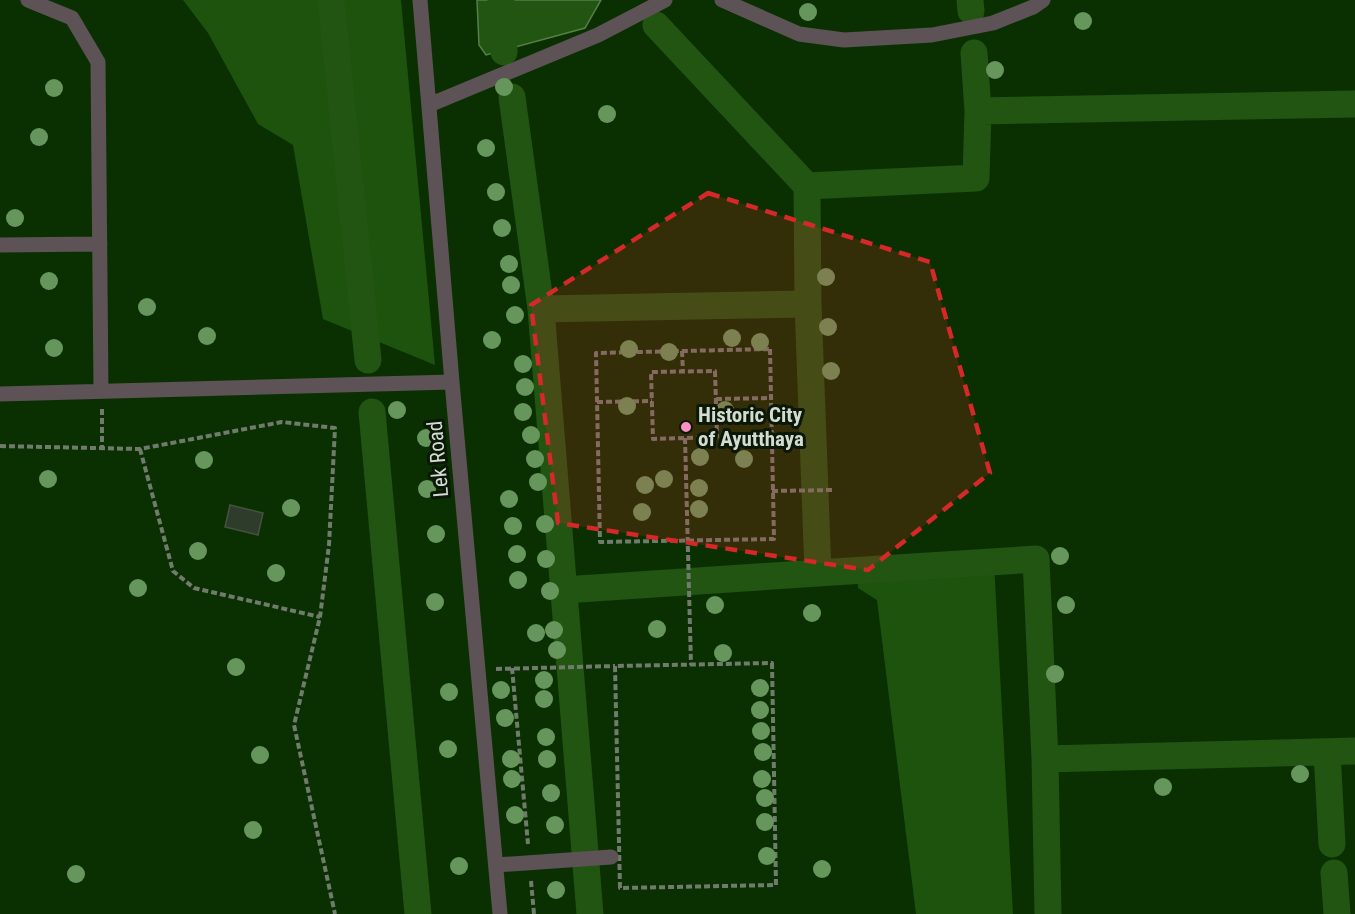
<svg xmlns="http://www.w3.org/2000/svg" width="1355" height="914" font-family="'Roboto Condensed',sans-serif">
<style>
.green{fill:#0a3001}
.forest{fill:#1e530e}
.water{fill:#215511;stroke:#567e4b;stroke-width:1.5}
.lines{fill:none;stroke-linecap:round;stroke-linejoin:round}
.canal{stroke:#215511;stroke-width:27}
.building{fill:#2e3c2b;stroke:#445341;stroke-width:1.5}
.path{stroke:#707b6e;stroke-width:4;stroke-dasharray:6 3;stroke-linecap:butt}
.minor{stroke:#5d5256;stroke-width:15}
.tree{fill:#67965c}
.marked{fill:#d62828;fill-opacity:0.2;stroke:#d62828;stroke-width:4.5;stroke-dasharray:12 8;stroke-linejoin:round}
.poi-dot{fill:#fc8fc3;stroke:#0b1808;stroke-width:2}
.labels{text-anchor:middle;stroke-width:6;stroke-linejoin:round;paint-order:stroke}
.poi-label{font-size:21px;font-weight:bold;fill:#d3dcd1;stroke:#0b1808;text-anchor:start}
.street-label{font-size:21px;fill:#d3dcd1;stroke:#0b1808}
</style>
<rect width="100%" height="100%" fill="#142111"/>
<!-- green -->
<path class="green" d="M0,0H1355V914H0Z"/>
<!-- forest -->
<path class="forest" d="M183,0H401L435,365L323,319L293,145L258,124L208,33Z
M994,563L1013,914H916L877,600L858,588L857,571Z"/>
<!-- water -->
<path class="water" d="M477,0H601L585,28L486,55L479,45Z"/>
<g class="lines">
<!-- canal -->
<path class="canal" d="M331,0L368,360
M501,0L504,52
M970,0L971,11
M656,25L807,186
M974,53L978,111L976,178L807,186L808,304L818,573L1036,559L1045,759L1048,914
M512,97L541,309L590,914
M978,111L1355,104
M541,309L808,304
M372,412L418,914
M564,590L818,573
M1327,752L1332,844
M1045,759L1355,751
M1334,873L1337,914"/>
</g>
<!-- building -->
<path class="building" d="M230,505L263,513L258,535L225,527Z"/>
<g class="lines">
<!-- path -->
<path class="path" d="M770,349L774,539L600,542L596,353Z
M682,351L683,372
M715,371L717,437L653,439L651,372Z
M716,399L771,398
M597,402L652,401
M102,409V448
M685,438L691,665
M0,446L140,449L282,422L335,428L329,545L320,617L294,725L335,914
M140,449L173,571L194,588L320,617
M772,491L833,490
M772,663L776,885L620,888L615,666Z
M512,668L528,844
M496,669L615,666
M531,881L534,914"/>
<!-- minor -->
<path class="minor" d="M28,0L72,18L98,62L101,391
M420,0L452,382L500,914
M722,0L799,34L844,40L932,35L993,23L1033,7L1043,0
M429,105L598,35L665,0
M0,245L100,244
M0,394L452,382
M496,865L611,857"/>
</g>
<!-- trees -->
<g class="tree">
<circle cx="808" cy="12" r="9"/>
<circle cx="1083" cy="21" r="9"/>
<circle cx="995" cy="70" r="9"/>
<circle cx="504" cy="87" r="9"/>
<circle cx="54" cy="88" r="9"/>
<circle cx="607" cy="114" r="9"/>
<circle cx="39" cy="137" r="9"/>
<circle cx="486" cy="148" r="9"/>
<circle cx="496" cy="192" r="9"/>
<circle cx="15" cy="218" r="9"/>
<circle cx="502" cy="228" r="9"/>
<circle cx="509" cy="264" r="9"/>
<circle cx="826" cy="277" r="9"/>
<circle cx="49" cy="281" r="9"/>
<circle cx="511" cy="285" r="9"/>
<circle cx="147" cy="307" r="9"/>
<circle cx="515" cy="315" r="9"/>
<circle cx="828" cy="327" r="9"/>
<circle cx="207" cy="336" r="9"/>
<circle cx="732" cy="338" r="9"/>
<circle cx="492" cy="340" r="9"/>
<circle cx="760" cy="342" r="9"/>
<circle cx="54" cy="348" r="9"/>
<circle cx="629" cy="349" r="9"/>
<circle cx="669" cy="352" r="9"/>
<circle cx="523" cy="364" r="9"/>
<circle cx="831" cy="371" r="9"/>
<circle cx="525" cy="387" r="9"/>
<circle cx="627" cy="406" r="9"/>
<circle cx="397" cy="410" r="9"/>
<circle cx="725" cy="410" r="9"/>
<circle cx="523" cy="412" r="9"/>
<circle cx="531" cy="435" r="9"/>
<circle cx="426" cy="438" r="9"/>
<circle cx="700" cy="457" r="9"/>
<circle cx="535" cy="459" r="9"/>
<circle cx="744" cy="459" r="9"/>
<circle cx="204" cy="460" r="9"/>
<circle cx="48" cy="479" r="9"/>
<circle cx="664" cy="479" r="9"/>
<circle cx="538" cy="482" r="9"/>
<circle cx="645" cy="485" r="9"/>
<circle cx="699" cy="488" r="9"/>
<circle cx="427" cy="489" r="9"/>
<circle cx="509" cy="499" r="9"/>
<circle cx="291" cy="508" r="9"/>
<circle cx="699" cy="509" r="9"/>
<circle cx="642" cy="512" r="9"/>
<circle cx="545" cy="524" r="9"/>
<circle cx="513" cy="526" r="9"/>
<circle cx="436" cy="534" r="9"/>
<circle cx="198" cy="551" r="9"/>
<circle cx="517" cy="554" r="9"/>
<circle cx="1060" cy="556" r="9"/>
<circle cx="546" cy="559" r="9"/>
<circle cx="276" cy="573" r="9"/>
<circle cx="518" cy="580" r="9"/>
<circle cx="138" cy="588" r="9"/>
<circle cx="550" cy="591" r="9"/>
<circle cx="435" cy="602" r="9"/>
<circle cx="715" cy="605" r="9"/>
<circle cx="1066" cy="605" r="9"/>
<circle cx="812" cy="613" r="9"/>
<circle cx="657" cy="629" r="9"/>
<circle cx="554" cy="630" r="9"/>
<circle cx="536" cy="633" r="9"/>
<circle cx="557" cy="650" r="9"/>
<circle cx="723" cy="653" r="9"/>
<circle cx="236" cy="667" r="9"/>
<circle cx="1055" cy="674" r="9"/>
<circle cx="544" cy="680" r="9"/>
<circle cx="760" cy="688" r="9"/>
<circle cx="501" cy="690" r="9"/>
<circle cx="449" cy="692" r="9"/>
<circle cx="544" cy="699" r="9"/>
<circle cx="760" cy="710" r="9"/>
<circle cx="505" cy="718" r="9"/>
<circle cx="761" cy="731" r="9"/>
<circle cx="546" cy="737" r="9"/>
<circle cx="448" cy="749" r="9"/>
<circle cx="763" cy="752" r="9"/>
<circle cx="260" cy="755" r="9"/>
<circle cx="511" cy="759" r="9"/>
<circle cx="547" cy="759" r="9"/>
<circle cx="1300" cy="774" r="9"/>
<circle cx="512" cy="779" r="9"/>
<circle cx="762" cy="779" r="9"/>
<circle cx="1163" cy="787" r="9"/>
<circle cx="551" cy="793" r="9"/>
<circle cx="765" cy="798" r="9"/>
<circle cx="515" cy="815" r="9"/>
<circle cx="765" cy="822" r="9"/>
<circle cx="555" cy="825" r="9"/>
<circle cx="253" cy="830" r="9"/>
<circle cx="767" cy="856" r="9"/>
<circle cx="459" cy="866" r="9"/>
<circle cx="822" cy="869" r="9"/>
<circle cx="76" cy="874" r="9"/>
<circle cx="556" cy="890" r="9"/>
</g>
<!-- marked area -->
<path class="marked" d="M708,193L930,262L990,473L868,570L558,523L531,305Z"/>
<!-- markers -->
<circle class="poi-dot" cx="686" cy="427" r="6"/>
<g class="labels">
<!-- poi labels -->
<g class="poi-label">
<text x="698" y="422">Historic City<tspan x="698" dy="24">of Ayutthaya</tspan></text>
</g>
<!-- street labels -->
<g class="street-label">
<text transform="translate(438 459) rotate(-95)" y="7">Lek Road</text>
</g>
</g>
</svg>
